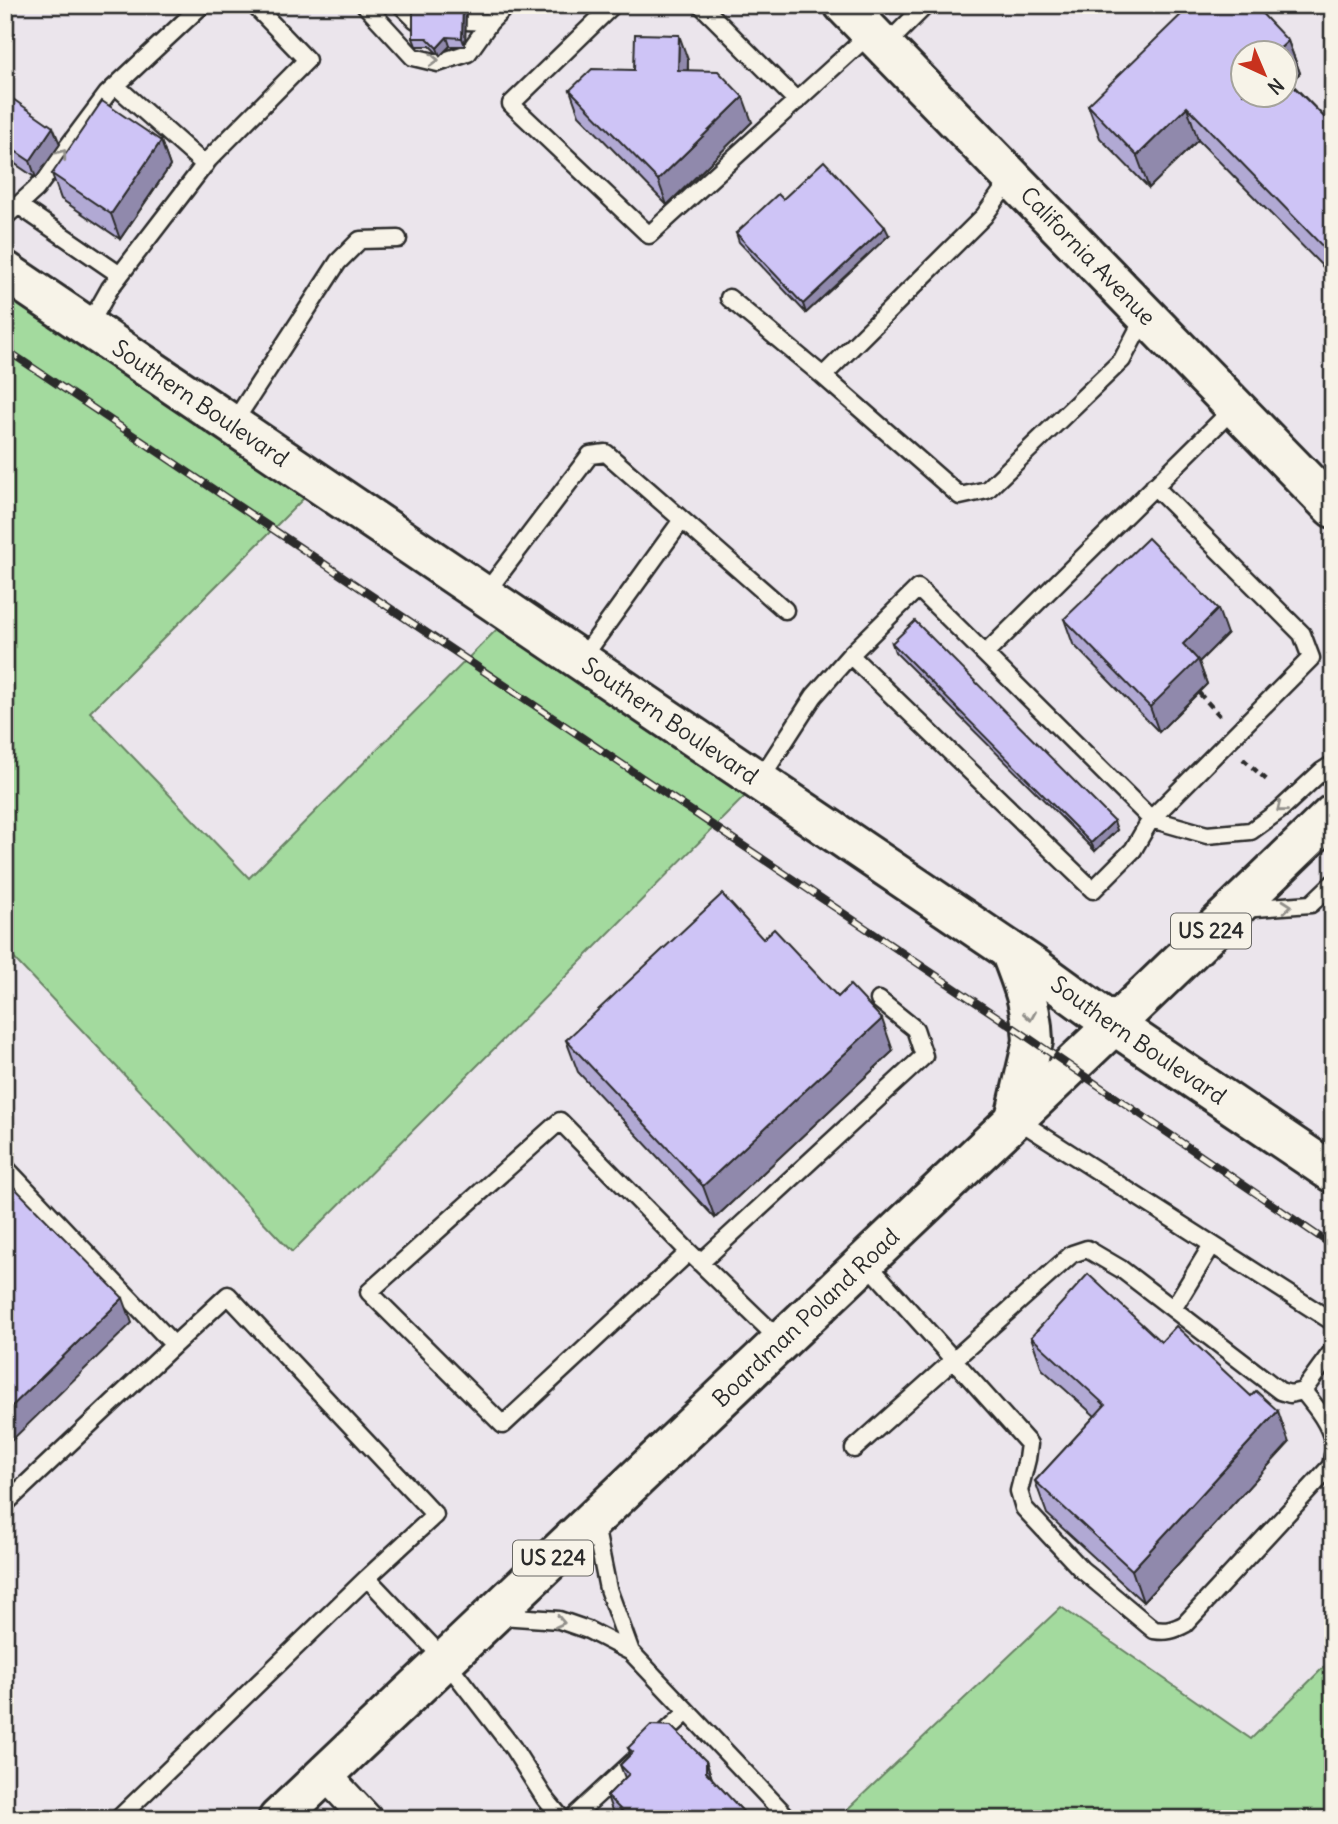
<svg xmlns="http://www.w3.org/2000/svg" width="1338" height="1824" font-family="Delius,sans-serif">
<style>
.green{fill:#a3da9e;stroke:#678264;stroke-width:2}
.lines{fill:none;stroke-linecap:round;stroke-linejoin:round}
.lane-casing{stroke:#2b2b2b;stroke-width:21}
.street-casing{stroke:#2b2b2b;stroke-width:35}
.secondary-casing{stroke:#2b2b2b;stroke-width:44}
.primary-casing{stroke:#2b2b2b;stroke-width:44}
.path{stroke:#2b2b2b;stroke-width:4.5;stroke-dasharray:7 5;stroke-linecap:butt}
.lane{stroke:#f7f3e8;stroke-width:16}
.street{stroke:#f7f3e8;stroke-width:30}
.secondary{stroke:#f7f3e8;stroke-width:38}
.primary{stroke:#f7f3e8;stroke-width:38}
.rail-casing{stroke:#2b2b2b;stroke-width:8}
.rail{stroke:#f7f3e8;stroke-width:5;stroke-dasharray:16;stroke-linecap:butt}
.wall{fill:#b1a9d4;stroke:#2b2b2b;stroke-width:2}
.shaded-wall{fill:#9089ac;stroke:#2b2b2b;stroke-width:2}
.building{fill:#cec4f6;stroke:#2b2b2b;stroke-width:2}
.oneway{stroke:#918f8a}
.labels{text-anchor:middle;stroke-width:5;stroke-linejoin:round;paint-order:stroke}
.shield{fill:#f7f3e8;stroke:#686764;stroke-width:2}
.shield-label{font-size:21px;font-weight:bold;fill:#2b2b2b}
.street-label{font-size:23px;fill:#2b2b2b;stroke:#f7f3e8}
</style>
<rect width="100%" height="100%" fill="#ebe5ec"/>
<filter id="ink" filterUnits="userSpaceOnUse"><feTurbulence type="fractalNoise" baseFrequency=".0143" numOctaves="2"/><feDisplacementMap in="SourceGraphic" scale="14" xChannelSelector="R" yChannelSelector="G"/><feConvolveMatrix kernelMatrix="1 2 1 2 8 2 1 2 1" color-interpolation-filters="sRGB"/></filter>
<g filter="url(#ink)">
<!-- green -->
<path class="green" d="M5,271L319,483L90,712L249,878L512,614L759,782L292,1252L5,949Z
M1061,1607L1251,1739L1333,1658V1819H837Z"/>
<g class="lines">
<!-- lane casing -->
<g class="lane-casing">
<path id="lane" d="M365,5L413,57L438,63L468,53L490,22L507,5
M401,5L416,20
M613,5L511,104L649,235L872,32
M701,5L797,101
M465,21L490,22
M885,46L926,5
M116,86L205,165
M1012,177L984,216L823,376L960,496L987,490L1122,360L1145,316
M18,205L120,275
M5,217L36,189L107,94L202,5
M729,298L823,376
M88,327L110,288L209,159L307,60L254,5
M232,425L338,262L360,240L398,239
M1154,486L1302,634L1311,658L1151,819L985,654L1235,407
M484,595L590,455L606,453L785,610
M850,655L1093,890L1133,850L1151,819L1207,835L1251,831L1280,810L1322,771L1333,764
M581,660L682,520
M759,781L814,696L850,655L918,588L985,654
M1242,909L1311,904L1333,883
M1015,1118L1333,1322
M5,1167L174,1345L228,1295L435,1515L367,1578L445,1660L513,1748L544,1797L562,1819
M689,1252L560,1121L369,1292L503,1425L689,1252L781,1341
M865,1261L1029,1444L1027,1459L1019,1491L1024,1508L1081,1569L1154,1630C1167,1632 1174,1630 1185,1624L1331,1466L1333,1455
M700,1263L924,1056L915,1029L879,1000
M1173,1309L1212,1245
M1303,1391C1315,1406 1329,1422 1333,1441
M854,1449L1072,1254L1087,1249L1121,1269L1280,1391L1290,1394L1303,1391L1333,1350
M5,1504L174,1345
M594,1520L608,1589L631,1652
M499,1616L559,1620L588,1630L631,1652L789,1819
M656,1741L687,1712
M118,1819L367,1578
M571,1819L637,1758"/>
</g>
<!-- street casing -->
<g class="street-casing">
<path id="street" d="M325,1774L367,1819"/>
</g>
<!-- secondary casing -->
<g class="secondary-casing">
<g id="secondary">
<path id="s1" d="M844,5L1333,508"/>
<path id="s2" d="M5,271L1037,969L1114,1025L1333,1173"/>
<path d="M1010,951C1022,982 1032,1006 1033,1041L1015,1118"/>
</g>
</g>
<!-- primary casing -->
<g class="primary-casing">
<g id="primary">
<path id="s3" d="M278,1819L1114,1025L1333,814"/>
</g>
</g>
<!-- path -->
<path class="path" d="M1199,693L1222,718
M1243,759L1269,782"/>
<!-- lane -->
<use href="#lane" class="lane"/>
<!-- street -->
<use href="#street" class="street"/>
<!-- secondary -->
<use href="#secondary" class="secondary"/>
<!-- primary -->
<use href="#primary" class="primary"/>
<!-- rail casing -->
<g class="rail-casing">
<path id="rail" d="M5,349L1023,1034L1333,1246"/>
</g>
<!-- rail -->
<use href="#rail" class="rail"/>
</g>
<!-- wall -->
<path class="wall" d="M413,5H466L465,46H450L440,56L430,46H416L413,38Z
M1288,41L1300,73L1290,82L1333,126V277L1198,140L1149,188L1100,138L1088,105Z
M688,60V70L752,122L667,205L579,115L570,90L634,70Z
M5,104L60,144L36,178L5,157Z
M161,141L170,166L120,239L61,199L52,174Z
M736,233L889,235L806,313L739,242Z
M1064,619L1227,634L1199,662L1207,684L1159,732L1073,644Z
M892,643L1117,830L1095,851L895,652Z
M763,939L838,997L893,1051L715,1218L578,1072L566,1040Z
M1031,1337L1161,1342L1289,1443L1143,1602L1047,1514L1035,1481L1095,1416L1042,1369Z
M628,1748L706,1761L712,1779L750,1819H615L607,1796L625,1778L620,1765L631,1754Z"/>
<!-- shaded-wall -->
<path class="shaded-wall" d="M463,5H466L465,46L462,38Z
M679,35L688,60L687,95L678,70Z
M447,37L450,46L440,56L437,48Z
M1288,41L1300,73L1285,87V52H1276Z
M743,97L752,122L667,205L658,180Z
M1187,107L1198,140L1149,188L1137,156Z
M53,127L60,144L36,178L30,161Z
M161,141L170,166L120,239L111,214Z
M885,227L889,235L806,313L803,304Z
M1218,609L1227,634L1199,662L1207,684L1159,732L1150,707L1183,644Z
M1114,821L1117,830L1095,851L1091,843Z
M882,1019L893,1051L715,1218L703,1186Z
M123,1298L132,1323L5,1447V1413Z
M1278,1411L1289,1443L1143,1602L1132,1570Z
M706,1761L717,1793L706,1772Z"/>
<!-- building -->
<path class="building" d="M413,5H463L462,38L447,37L437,48L427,38H413Z
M1191,5H1254L1288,41L1276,52H1243V94H1285V78L1333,126V257L1187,107L1137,156L1088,105Z
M635,34L679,35L678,70L718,71L743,97L658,180L570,90L592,69L634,70Z
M10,97L53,127L30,161L5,144V104Z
M102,101L161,141L111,214L52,174Z
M824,161L885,227L803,304L736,233L778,194L783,199Z
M1148,538L1218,609L1183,644L1198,660L1150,707L1064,619Z
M915,621L1114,821L1091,843L892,643Z
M722,894L763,939L774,929L838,997L850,985L882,1019L703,1186L566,1040Z
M5,1178L123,1298L5,1413Z
M1088,1274L1161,1342L1176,1326L1251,1396L1256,1391L1278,1411L1132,1570L1035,1481L1105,1405L1031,1337Z
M651,1725L671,1726L706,1761V1772L750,1819H626L623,1815L625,1814L607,1796L629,1774L620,1765L633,1752L628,1748Z"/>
<!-- one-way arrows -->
<defs><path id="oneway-chevron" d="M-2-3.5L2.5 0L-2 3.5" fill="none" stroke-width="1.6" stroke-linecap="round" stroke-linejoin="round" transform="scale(1.75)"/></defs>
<g class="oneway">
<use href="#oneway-chevron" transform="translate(434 60) rotate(2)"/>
<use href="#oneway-chevron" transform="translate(62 154) rotate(-53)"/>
<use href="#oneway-chevron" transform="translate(1281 808) rotate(141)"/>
<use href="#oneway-chevron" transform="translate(1287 906) rotate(-5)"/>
<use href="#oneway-chevron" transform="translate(1030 1016) rotate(81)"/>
<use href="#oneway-chevron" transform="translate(560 1622) rotate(12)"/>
</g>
</g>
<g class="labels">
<!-- shield labels -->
<g class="shield">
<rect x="1171" y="913.5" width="80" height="35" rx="5"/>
<rect x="513" y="1540.5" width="80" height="35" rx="5"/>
</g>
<g class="shield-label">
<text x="1211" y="938">US 224</text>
<text x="553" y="1565">US 224</text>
</g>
<!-- street labels -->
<g class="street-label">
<text dy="8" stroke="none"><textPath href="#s1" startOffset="350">California Avenue</textPath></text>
<text dy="8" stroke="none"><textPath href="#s2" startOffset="236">Southern Boulevard</textPath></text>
<text dy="8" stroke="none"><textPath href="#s2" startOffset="803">Southern Boulevard</textPath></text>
<text dy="8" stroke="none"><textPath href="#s2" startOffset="1370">Southern Boulevard</textPath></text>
<text dy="8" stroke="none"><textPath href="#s3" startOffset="728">Boardman Poland Road</textPath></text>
</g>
</g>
<!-- margin -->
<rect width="1338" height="1824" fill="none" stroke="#f7f3e8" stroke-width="28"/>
<rect x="14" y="14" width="1310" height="1796" fill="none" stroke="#2b2b2b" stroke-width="2.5" filter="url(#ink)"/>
<!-- north arrow -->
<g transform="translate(1264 74) rotate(136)"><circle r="33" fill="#f7f3e8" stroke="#a5a39c" stroke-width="2"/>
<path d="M0-5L12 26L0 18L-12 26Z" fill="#c8321e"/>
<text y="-10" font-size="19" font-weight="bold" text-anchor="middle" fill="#2b2b2b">N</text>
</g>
</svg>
